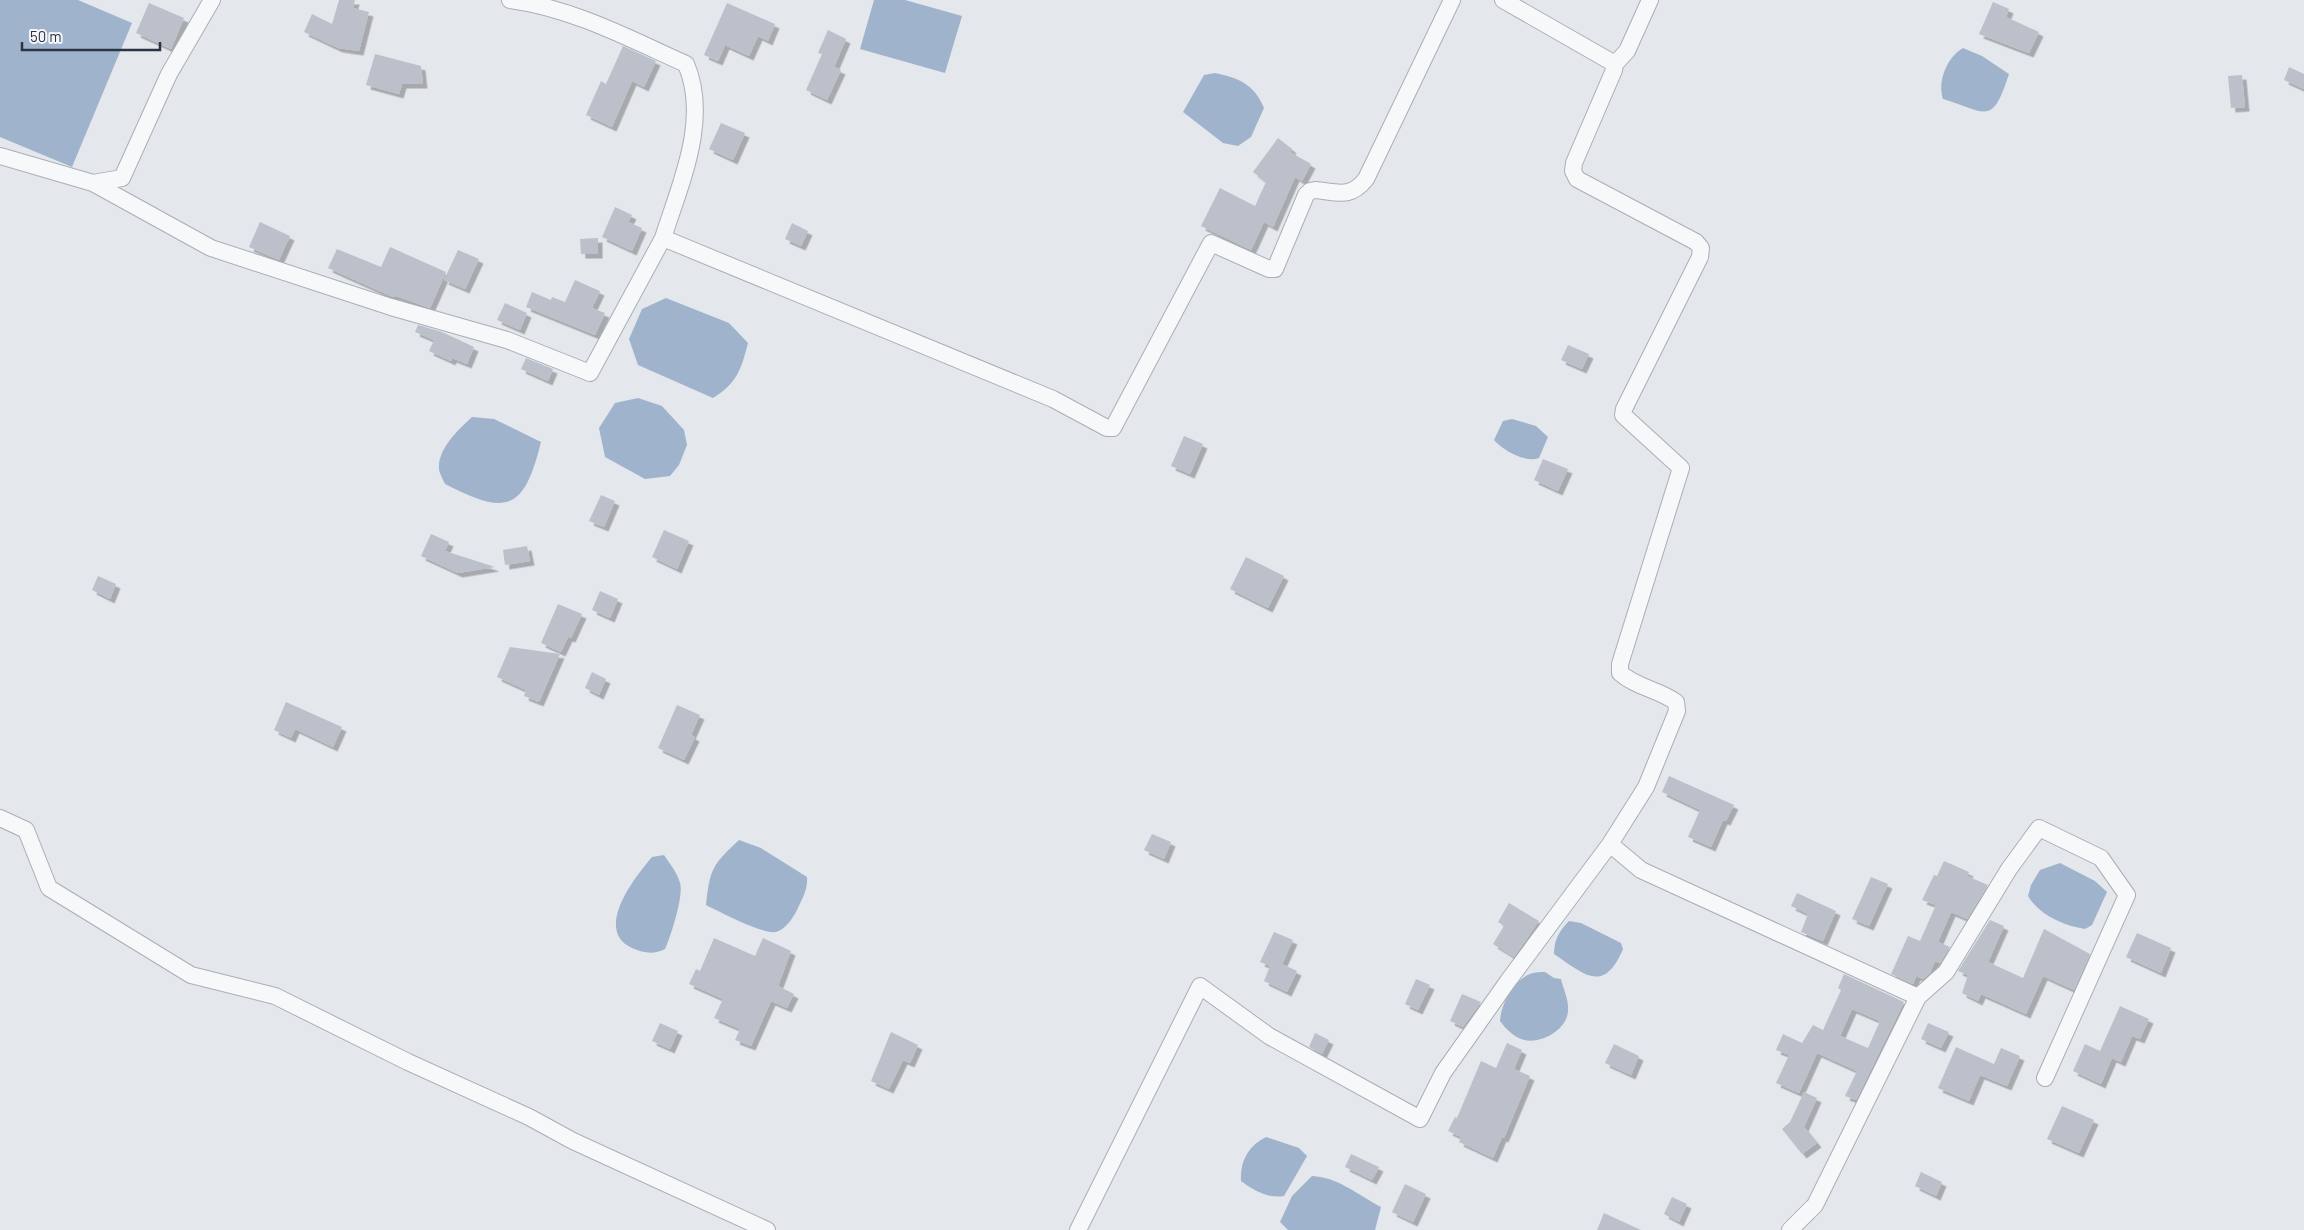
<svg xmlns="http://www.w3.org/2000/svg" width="2304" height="1230" font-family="Barlow,sans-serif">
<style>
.water{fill:#9fb4cc}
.building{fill:#bbc0ca;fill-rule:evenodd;filter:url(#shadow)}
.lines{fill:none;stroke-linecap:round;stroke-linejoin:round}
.street-casing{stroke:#a9aeb7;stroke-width:18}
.street{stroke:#f7f8fa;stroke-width:16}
</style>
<defs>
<filter id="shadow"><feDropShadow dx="4.5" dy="4.5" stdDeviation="0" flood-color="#0004"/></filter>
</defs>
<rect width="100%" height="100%" fill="#e4e7ec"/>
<!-- water -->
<path class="water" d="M0,0H78L132,23L72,167L0,137Z
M874,0H905L962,16L945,73L860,49Z
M1963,48L1982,56L2009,74C1992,126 1988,113 1943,99C1937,82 1947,57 1963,48Z
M1215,73C1239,78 1254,84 1264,108L1251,137L1238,146L1223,143L1183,112L1204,75Z
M666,298L729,323L748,343C741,370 737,383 713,398L638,365L629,339L642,309Z
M638,398L662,406L684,430L687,445L679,465L670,476L645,479L605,457L599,428L615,403Z
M472,417L494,419L541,442C524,511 507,516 445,484C443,480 440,474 439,470C437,449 459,429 472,417Z
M1512,419L1536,426L1548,437L1539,458C1525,463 1504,451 1494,440L1503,421Z
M739,840L761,848L807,877C808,889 802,899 797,910C793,918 785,930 776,932C762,934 720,912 706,905C710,869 712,865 739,840Z
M664,855C670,864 677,872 680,883C684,895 671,936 665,949C653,955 644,953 632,948C593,930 635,877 652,857Z
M2060,863L2095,881L2107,892L2092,925L2085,929C2064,926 2039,915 2028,896L2031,885L2040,870Z
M1569,921L1581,923L1621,943L1623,949C1604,994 1585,975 1554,954C1554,940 1559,931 1569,921Z
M1545,972L1554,978L1561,979C1563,988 1569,1000 1568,1010C1568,1030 1539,1046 1521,1039C1512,1035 1506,1029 1500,1021C1501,1004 1514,978 1533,973C1536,972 1541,972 1545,972Z
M1266,1137L1299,1148L1307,1156L1284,1196C1268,1199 1253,1190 1241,1181C1240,1161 1248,1146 1266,1137Z
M1312,1176C1338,1177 1358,1195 1381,1207L1375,1230H1288L1280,1222L1292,1196Z"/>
<!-- building -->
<path class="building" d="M339,0H355L353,8L369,12L359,51L338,48L304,32L312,14L332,24Z
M1993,2L2009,9L2006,17L2039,32L2029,53L1979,34Z
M149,3L184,18L171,49L136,33Z
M727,3L775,24L768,41L758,36L749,56L725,45L718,61L704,55Z
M828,30L846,39L834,67L841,70L827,100L806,90L822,54L818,53Z
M623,46L656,61L644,87L632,81L612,127L586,115L601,81L606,84Z
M375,54L421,66L423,84H402L399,94L366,85Z
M2289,67L2304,74V89L2284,80Z
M2242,75L2245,107L2231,108L2228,76Z
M721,123L745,133L733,160L709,149Z
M1278,138L1292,149L1290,152L1311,164L1302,181L1295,177L1273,227L1264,222L1251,250L1201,226L1220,188L1255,206L1266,182L1253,172Z
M615,207L632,215L628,222L642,228L632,251L602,237Z
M260,222L290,236L279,260L249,247Z
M792,223L808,231L801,246L785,239Z
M598,238V254H581L580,239Z
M390,247L446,272L430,308L396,296L393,297L328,268L337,249L381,267Z
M458,250L479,259L465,289L444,280Z
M575,280L600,291L592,308L605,313L595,335L526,307L532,292L551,300L552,297L565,302Z
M505,303L527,313L520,330L497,320Z
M418,325L442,332L474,347L467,364L452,358L451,361L429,351L434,340L415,332Z
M1568,345L1589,354L1582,369L1561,360Z
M526,358L553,369L548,381L521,369Z
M1184,436L1203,444L1190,474L1171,466Z
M1543,459L1568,469L1558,491L1534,480Z
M601,495L615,501L604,527L589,521Z
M664,530L689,541L677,569L652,557Z
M431,534L449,542L445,551L495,567L458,573L421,556Z
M527,546L530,561L505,565L503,550Z
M1246,557L1284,576L1268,608L1230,589Z
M98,576L116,584L110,599L92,590Z
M600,591L618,599L610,618L592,610Z
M558,604L582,614L571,638L568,637L561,652L541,643Z
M510,647L560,654L539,702L524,696L526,690L497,677Z
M592,672L606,679L599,695L585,688Z
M286,702L342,727L333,747L295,729L291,738L274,730Z
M677,705L700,715L691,735L695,737L684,760L658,748Z
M1669,776L1734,805L1726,821L1723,820L1711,847L1688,837L1700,810L1662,792Z
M1152,834L1171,842L1164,859L1144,850Z
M1944,861L1969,872L1967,876L1988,885L1967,919L1951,912L1938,942L1950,947L1940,963L1935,961L1930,973L1923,979L1916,976L1913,984L1891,974L1908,936L1920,941L1936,905L1922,900L1934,875L1937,876Z
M1871,877L1888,884L1869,926L1852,919Z
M1797,893L1836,911L1823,941L1801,932L1808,914L1791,906Z
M1509,903L1539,921L1514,957L1493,944L1504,926L1498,922Z
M1990,920L2004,926L1988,962L2023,978L2044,929L2090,954L2074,990L2043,976L2026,1014L1981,994L1978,1001L1962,993L1968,975L1958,971Z
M1274,932L1293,940L1282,964L1297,971L1287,992L1264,981L1270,966L1260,962Z
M2137,933L2171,948L2161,973L2126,957Z
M714,938L755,956L763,938L791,951L778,986L794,994L787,1008L771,1001L751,1046L735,1040L740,1029L714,1018L723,999L689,984L696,969L700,971Z
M1844,974L1904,1002L1856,1100L1845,1096L1857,1071L1817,1053L1799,1093L1776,1083L1789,1055L1776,1050L1783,1034L1802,1043L1813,1025L1823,1030L1841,990L1838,988ZM1852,1009L1880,1021L1868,1048L1840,1036Z
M1416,979L1430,985L1418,1010L1405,1004Z
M1462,994L1481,1002L1463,1027L1450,1021Z
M2120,1006L2149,1019L2140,1039L2132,1036L2121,1062L2112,1058L2101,1084L2073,1071L2085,1044L2100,1051Z
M660,1023L678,1031L670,1049L652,1041Z
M1928,1023L1949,1032L1941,1048L1921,1039Z
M891,1032L918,1045L910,1063L903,1060L889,1089L871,1081Z
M1315,1033L1329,1040L1322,1054L1309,1047Z
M1507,1043L1522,1050L1514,1069L1530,1076L1504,1138L1502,1137L1493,1158L1459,1142L1461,1137L1448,1131L1455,1117L1457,1118L1481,1061L1496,1068Z
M1614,1044L1639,1056L1631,1075L1605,1063Z
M1956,1047L1994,1064L2001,1048L2020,1056L2007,1086L1980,1075L1969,1101L1938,1088Z
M1804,1092L1817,1098L1804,1127L1817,1143L1802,1154L1782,1129L1790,1122Z
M2062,1106L2094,1120L2079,1153L2047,1139Z
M1351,1154L1379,1167L1372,1180L1345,1167Z
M1921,1172L1942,1182L1936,1196L1915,1186Z
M1405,1184L1426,1194L1413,1222L1392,1212Z
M1672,1197L1687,1204L1679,1222L1664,1214Z
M1604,1213L1641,1230H1597Z"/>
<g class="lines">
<!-- street casing -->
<g class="street-casing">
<path id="street" d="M510,0C572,8 630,39 686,64C710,120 680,184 663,238
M1615,64L1627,51L1650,0
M0,156L93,183L122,178L169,74L212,0
M93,183L211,248L391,307L507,340L590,373L663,238L1053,399L1107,428H1113L1211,243L1269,269H1275L1306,195L1310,191L1315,190C1338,192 1350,199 1366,179L1452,0
M0,818L26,830L49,888L191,975L275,996L408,1062L529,1117L573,1141L767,1230
M1610,844L1641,870L1918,997L1815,1205L1790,1230
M1918,997L1946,972L2009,869L2039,828L2101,858L2127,895L2045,1078
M1078,1230L1200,986L1269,1036L1420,1119L1443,1073L1508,981L1610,844L1646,787L1677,711L1676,702C1659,690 1636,687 1620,673V664L1681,468L1623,415L1624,409L1700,257L1701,248L1696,242L1577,179L1573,171L1574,163L1614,70L1615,64L1503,0"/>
</g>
<!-- street -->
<use href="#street" class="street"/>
</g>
<!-- scale -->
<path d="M22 42v8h138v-8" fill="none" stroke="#2b3445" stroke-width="2.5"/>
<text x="30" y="42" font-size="15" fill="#2b3445" stroke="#f4f6f9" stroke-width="4" paint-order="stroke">50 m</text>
</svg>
